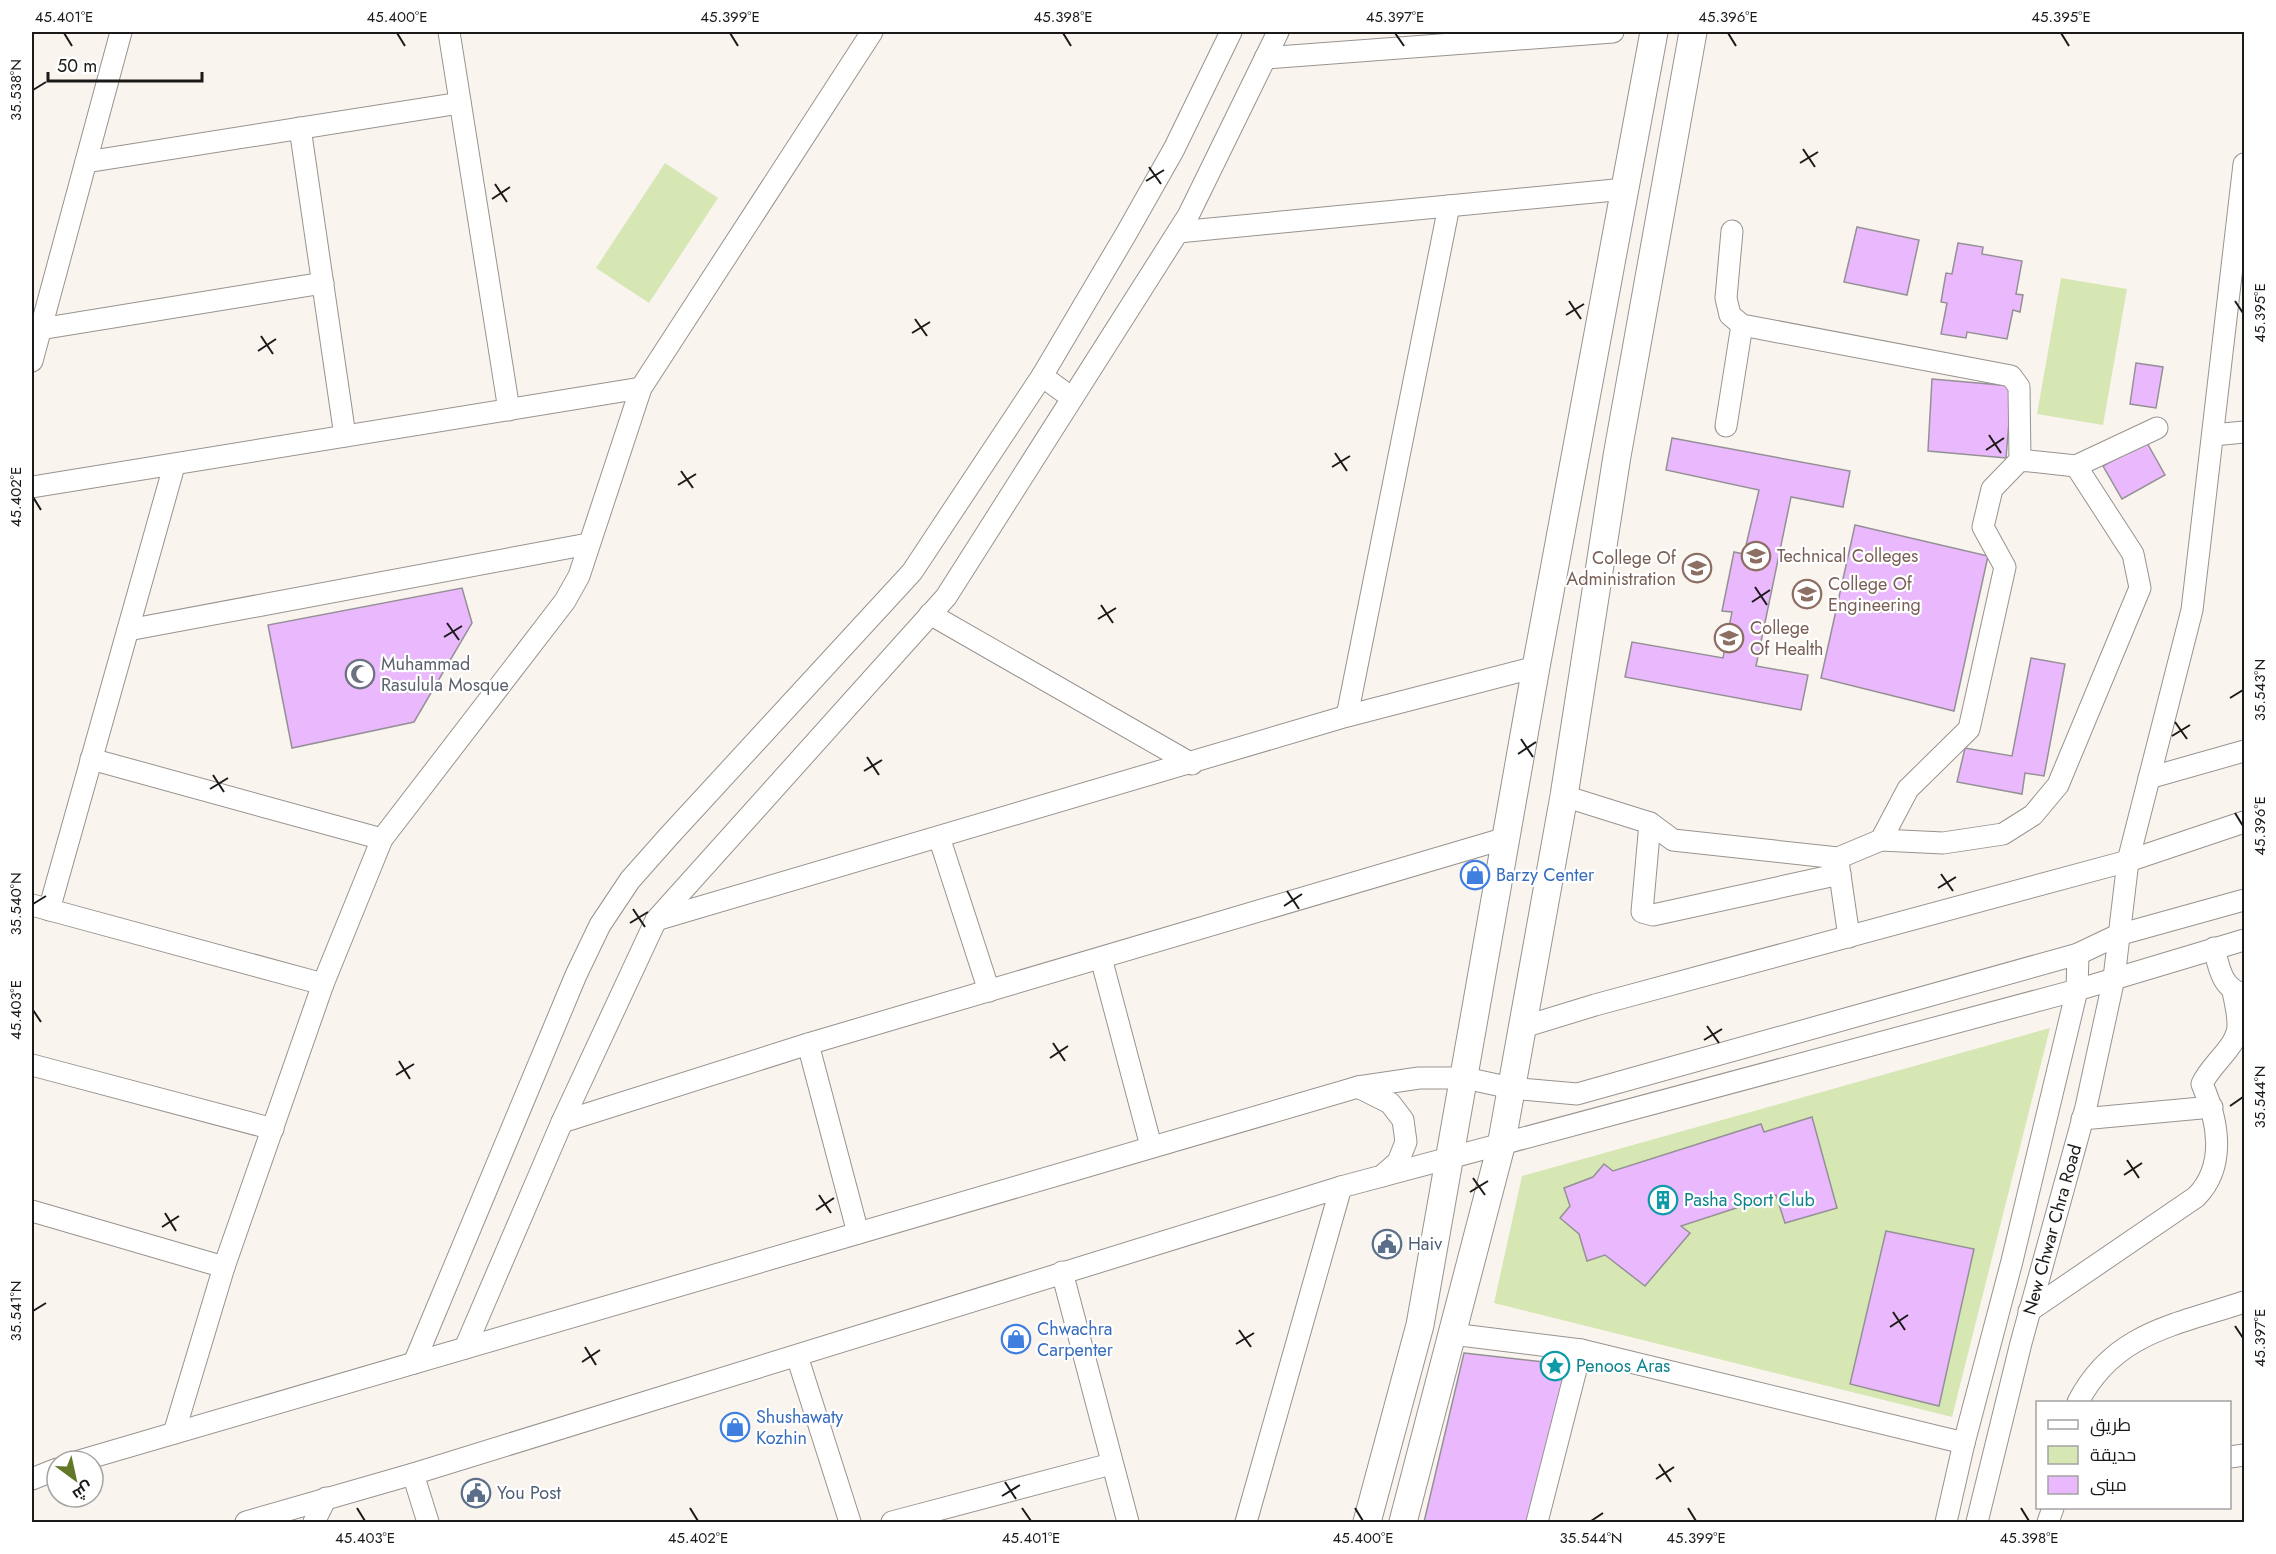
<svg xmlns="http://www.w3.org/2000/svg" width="2276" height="1554" font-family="Jost,Cairo,sans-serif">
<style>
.green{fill:#d6e7b4}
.building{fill:#eab8fc;stroke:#949196;stroke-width:1.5}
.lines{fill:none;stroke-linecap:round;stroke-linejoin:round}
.minor-casing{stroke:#98938f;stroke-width:23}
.major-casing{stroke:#98938f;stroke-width:29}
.minor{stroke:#fff;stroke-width:21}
.major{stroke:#fff;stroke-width:27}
.ticks{fill:none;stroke:#1b1a18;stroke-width:2}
.labels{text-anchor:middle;stroke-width:4.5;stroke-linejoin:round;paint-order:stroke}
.education-label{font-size:18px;fill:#785e54;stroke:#fff;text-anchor:start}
.worship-label{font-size:18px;fill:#5b616d;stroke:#fff;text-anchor:start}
.shop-label{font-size:18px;fill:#366cbe;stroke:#fff;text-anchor:start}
.culture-label{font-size:18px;fill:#0d838f;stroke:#fff;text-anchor:start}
.street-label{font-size:18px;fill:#1b1a18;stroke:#fff}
.service-label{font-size:18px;fill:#4e5e75;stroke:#fff;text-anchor:start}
.neatline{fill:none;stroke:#1b1a18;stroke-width:2}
.ticks-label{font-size:15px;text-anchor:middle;fill:#1b1a18}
</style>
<rect width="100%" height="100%" fill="#faf4ef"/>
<!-- green -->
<path class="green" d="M665,163L718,198L649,303L596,268Z
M2061,278L2127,289L2103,425L2037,414Z
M2050,1028L1952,1417L1494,1303L1522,1176Z"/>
<!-- building -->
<path class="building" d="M1857,227L1919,240L1907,295L1844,282Z
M1958,243L1983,247L1982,254L2022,261L2016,294L2023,295L2020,312L2013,310L2007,339L1967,332L1966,338L1941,334L1947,303L1941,302L1946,273L1952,274Z
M2136,363L2163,367L2156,408L2130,404Z
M1932,379L2012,386L2006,458L1928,451Z
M1672,438L1850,471L1843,507L1791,497L1756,666L1808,675L1801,710L1625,677L1632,642L1723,658L1732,612L1722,611L1734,552L1744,554L1759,490L1666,470Z
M2146,441L2165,475L2122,499L2103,466Z
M1855,525L1988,556L1954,711L1821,678Z
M462,588L472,623L414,722L292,748L268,625Z
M2031,658L2065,664L2044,776L2025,773L2022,794L1957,782L1965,748L2012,756Z
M1812,1117L1837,1208L1785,1223L1776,1195L1681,1226L1690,1233L1645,1286L1605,1255L1587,1261L1579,1234L1560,1218L1570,1206L1564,1188L1593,1177L1604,1164L1613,1171L1761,1124L1764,1132Z
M1886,1231L1974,1249L1939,1406L1850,1384Z
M1464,1353L1570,1365L1530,1522H1424Z"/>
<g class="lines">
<!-- minor casing -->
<g class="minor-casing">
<g id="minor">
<path d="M449,32L509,410"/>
<path d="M1265,58L1613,32"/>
<path d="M300,128L345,436"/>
<path d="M86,162L460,103"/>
<path d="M1732,231L1726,298L1730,315L1742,325L2011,376L2019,387L2020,460"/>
<path d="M1178,232L1625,189"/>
<path d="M40,329L323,283"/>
<path d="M32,361L121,32"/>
<path d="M1042,376L1072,398"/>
<path d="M1726,426L1742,325"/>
<path d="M2213,435L2244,432"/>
<path d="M32,487L641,388"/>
<path d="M930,614L1192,764"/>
<path d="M128,630L588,544"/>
<path d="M1347,716L1449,206"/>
<path d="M91,759L382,839"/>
<path d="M2149,778L2244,751"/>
<path d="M1564,796L1650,823L1673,840L1838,858L1881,840L1908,789L1969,729L2005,567L1983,527L1992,489L2020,460L2076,466L2157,428"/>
<path d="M1650,823L1642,912L1653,915L1840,874"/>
<path d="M939,837L989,991"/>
<path d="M1881,840L1943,843L2003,834L2033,815L2058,785L2140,588L2133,554L2076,466"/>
<path d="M1838,861L1849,937"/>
<path d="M32,905L323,984"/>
<path d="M49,910L174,466"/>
<path d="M656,920L1347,716L1536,667"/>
<path d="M2214,948C2219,968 2222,989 2244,994"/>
<path d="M1101,958L1151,1146"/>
<path d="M1520,1028L1595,1005L2128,861L2244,822"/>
<path d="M808,1044L858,1233"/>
<path d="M32,1065L273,1129"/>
<path d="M1358,1087L1390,1103L1403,1120L1406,1142L1398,1162L1382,1176"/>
<path d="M2082,1119L2212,1107"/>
<path d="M562,1122L808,1044L1506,838"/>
<path d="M32,1211L224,1267"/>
<path d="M1062,1272L1128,1522"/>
<path d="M2029,1311L2196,1197C2227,1166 2218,1120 2202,1084C2211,1063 2239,1046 2238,1024C2238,1013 2235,1002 2233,991"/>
<path d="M1452,1334L1581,1350L1964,1443"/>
<path d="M465,1348L562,1122L656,920L946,597L1188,216L1278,32"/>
<path d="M797,1356L850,1522"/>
<path d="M414,1363L576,975L600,925L630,880L669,836L912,572L1042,376L1126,234L1174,149L1231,32"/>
<path d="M2078,1402C2114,1332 2176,1325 2244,1302"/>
<path d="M174,1433L224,1267L323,984L382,839L565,601L579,576L641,388L872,32"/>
<path d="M2230,1457L2244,1455"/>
<path d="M79,1461L1358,1087L1419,1078H1465L1511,1088L1577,1094L2078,954L2118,935L2244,900"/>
<path d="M413,1474L428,1522"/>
<path d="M32,1479L57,1469"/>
<path d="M246,1522L413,1474L1341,1187L2077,990L2244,940"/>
<path d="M314,1522L326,1498"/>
<path d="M892,1522L1111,1464"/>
<path d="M1246,1522L1341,1187"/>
<path d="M1537,1522L1581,1350"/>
<path d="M1946,1522L1964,1443L2012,1261L2077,990L2078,954"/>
<path id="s1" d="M1977,1522L2021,1343L2086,1107L2114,978L2128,861L2192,610L2244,164"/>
<path d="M2048,1522L2053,1508"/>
</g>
</g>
<!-- major casing -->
<g class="major-casing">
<path id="major" d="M1367,1522L1420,1325L1536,667L1654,32
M1403,1522L1501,1146L1564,796L1617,456L1693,32"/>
</g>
<!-- minor -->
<use href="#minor" class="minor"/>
<!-- major -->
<use href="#major" class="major"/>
</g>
<!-- ticks -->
<path class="ticks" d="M64,33L72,46M397,33L405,46M730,33L738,46M1063,33L1071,46M1395,33L1404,46M1728,33L1736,46M2061,33L2069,46M33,90L46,82M1803,149L1815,167M1800,163L1818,152M1149,167L1161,184M1146,181L1164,170M495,184L507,202M492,199L510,187M1569,301L1581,319M2235,301L2243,313M1566,315L1584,304M915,319L927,336M912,333L930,322M261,336L273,354M258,351L276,339M1989,435L2001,453M1986,450L2004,438M1335,453L1347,471M1332,467L1350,456M681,471L693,488M678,485L696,474M33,497L41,510M1755,587L1767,605M1752,602L1770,590M1101,605L1113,623M1098,619L1116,608M447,623L459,640M444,637L462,626M2230,698L2243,690M2175,722L2187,739M2172,736L2190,725M1521,739L1533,757M1518,754L1536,742M867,757L879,775M864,771L882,760M213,775L224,792M210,789L228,778M2235,813L2243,826M1941,874L1953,891M1938,888L1956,877M1287,891L1299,909M33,904L46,896M1284,906L1302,894M633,909L645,927M630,923L648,912M33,1010L41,1022M1707,1026L1719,1043M1704,1040L1722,1029M1053,1043L1065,1061M1050,1058L1068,1046M399,1061L410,1079M396,1075L414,1064M2230,1106L2243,1097M2127,1160L2139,1178M2124,1175L2142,1163M1473,1178L1485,1195M1470,1192L1488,1181M819,1195L831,1213M816,1210L834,1198M165,1213L176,1231M162,1227L179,1216M33,1311L46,1303M1893,1312L1905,1330M2235,1326L2243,1338M1890,1327L1908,1315M1239,1330L1251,1347M1236,1344L1254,1333M585,1347L596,1365M582,1362L600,1350M1659,1464L1671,1482M1656,1479L1674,1467M1005,1482L1016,1499M1002,1496L1020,1485M357,1508L365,1521M690,1508L698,1521M1022,1508L1031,1521M1355,1508L1363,1521M1688,1508L1696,1521M2021,1508L2029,1521M1591,1521L1603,1513"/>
<!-- icons -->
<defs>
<g id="school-ring" transform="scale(1.5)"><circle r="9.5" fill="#fff" stroke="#8d6e63" stroke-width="1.5"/><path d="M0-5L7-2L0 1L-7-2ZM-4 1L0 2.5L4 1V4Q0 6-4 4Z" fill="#8d6e63"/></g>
<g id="university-ring" transform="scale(1.5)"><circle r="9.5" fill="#fff" stroke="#8d6e63" stroke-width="1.5"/><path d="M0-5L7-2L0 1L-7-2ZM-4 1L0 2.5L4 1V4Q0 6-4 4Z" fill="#8d6e63"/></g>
<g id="mosque-ring" transform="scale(1.5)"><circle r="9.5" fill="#fff" stroke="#6b7280" stroke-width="1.5"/><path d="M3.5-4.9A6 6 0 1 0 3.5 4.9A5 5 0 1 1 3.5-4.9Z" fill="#6b7280"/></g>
<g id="shop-ring" transform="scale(1.5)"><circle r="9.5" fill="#fff" stroke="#3f7fe0" stroke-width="1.5"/><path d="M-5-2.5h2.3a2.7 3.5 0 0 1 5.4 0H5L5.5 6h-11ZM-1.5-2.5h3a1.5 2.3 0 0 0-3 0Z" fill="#3f7fe0"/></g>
<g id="building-ring" transform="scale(1.5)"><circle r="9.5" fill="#fff" stroke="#0f9aa8" stroke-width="1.5"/><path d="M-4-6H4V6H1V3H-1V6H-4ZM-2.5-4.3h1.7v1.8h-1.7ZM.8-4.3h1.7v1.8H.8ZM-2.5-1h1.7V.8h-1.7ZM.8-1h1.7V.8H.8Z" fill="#0f9aa8"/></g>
<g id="civic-ring" transform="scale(1.5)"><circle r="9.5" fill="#fff" stroke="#5c6f8a" stroke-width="1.5"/><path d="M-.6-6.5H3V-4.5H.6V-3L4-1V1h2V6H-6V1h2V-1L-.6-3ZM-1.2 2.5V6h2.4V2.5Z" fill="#5c6f8a"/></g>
<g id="sight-ring" transform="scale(1.5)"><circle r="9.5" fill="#fff" stroke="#0f9aa8" stroke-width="1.5"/><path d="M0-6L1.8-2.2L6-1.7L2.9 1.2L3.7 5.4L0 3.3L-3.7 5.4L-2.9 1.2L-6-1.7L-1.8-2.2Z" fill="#0f9aa8"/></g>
</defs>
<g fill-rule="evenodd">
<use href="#school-ring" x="1756" y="556"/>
<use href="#university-ring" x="1697" y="568"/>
<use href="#university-ring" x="1807" y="594"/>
<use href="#university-ring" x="1729" y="638"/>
<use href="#mosque-ring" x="360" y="674"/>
<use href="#shop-ring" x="1475" y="875"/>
<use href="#building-ring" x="1663" y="1200"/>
<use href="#civic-ring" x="1387" y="1244"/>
<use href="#shop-ring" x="1016" y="1339"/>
<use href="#sight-ring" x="1555" y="1366"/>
<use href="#shop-ring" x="735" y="1427"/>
<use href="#civic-ring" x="476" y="1493"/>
</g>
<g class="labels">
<!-- education labels -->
<g class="education-label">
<text x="1777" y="562">Technical Colleges</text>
<text x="1676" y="564" text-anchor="end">College Of<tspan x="1676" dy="21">Administration</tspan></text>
<text x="1828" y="590">College Of<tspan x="1828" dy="21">Engineering</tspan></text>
<text x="1750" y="634">College<tspan x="1750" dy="21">Of Health</tspan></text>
</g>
<!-- worship labels -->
<g class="worship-label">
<text x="381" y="670">Muhammad<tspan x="381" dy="21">Rasulula Mosque</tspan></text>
</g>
<!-- shop labels -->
<g class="shop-label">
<text x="1496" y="881">Barzy Center</text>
<text x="1037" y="1335">Chwachra<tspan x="1037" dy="21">Carpenter</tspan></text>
<text x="756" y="1423">Shushawaty<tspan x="756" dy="21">Kozhin</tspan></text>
</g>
<!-- culture labels -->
<g class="culture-label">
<text x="1684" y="1206">Pasha Sport Club</text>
<text x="1576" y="1372">Penoos Aras</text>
</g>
<!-- street labels -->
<g class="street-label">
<text dy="6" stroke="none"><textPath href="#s1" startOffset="302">New Chwar Chra Road</textPath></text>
</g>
<!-- service labels -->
<g class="service-label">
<text x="1408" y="1250">Haiv</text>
<text x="497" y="1499">You Post</text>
</g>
</g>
<!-- border -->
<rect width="2276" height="1554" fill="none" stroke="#ffffff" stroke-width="66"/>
<!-- legend -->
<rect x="2036" y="1401" width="195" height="108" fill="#ffffff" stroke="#a4a3a3" stroke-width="1.5"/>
<rect x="2048" y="1420" width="30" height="9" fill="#ffffff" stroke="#a4a3a3" stroke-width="1.5"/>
<text x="2090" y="1431" font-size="18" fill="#1b1a18">طريق</text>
<rect x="2048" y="1446" width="30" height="18" fill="#d6e7b4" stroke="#a4a3a3" stroke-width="1.5"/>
<text x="2090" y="1461" font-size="18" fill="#1b1a18">حديقة</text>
<rect x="2048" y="1476" width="30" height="18" fill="#eab8fc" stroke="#a4a3a3" stroke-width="1.5"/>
<text x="2090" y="1491" font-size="18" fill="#1b1a18">مبنى</text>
<!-- north arrow -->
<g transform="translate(75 1479) rotate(147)"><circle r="28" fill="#ffffff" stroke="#a4a3a3" stroke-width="1.5"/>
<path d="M0-4.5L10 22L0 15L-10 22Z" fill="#627728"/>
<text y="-9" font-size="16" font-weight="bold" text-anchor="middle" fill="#1b1a18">ش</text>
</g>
<!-- scale -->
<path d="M48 72v9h154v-9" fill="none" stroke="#1b1a18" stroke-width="3"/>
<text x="57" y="72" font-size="18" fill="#1b1a18" stroke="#ffffff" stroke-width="4.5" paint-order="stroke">50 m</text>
<rect x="33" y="33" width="2210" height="1488" class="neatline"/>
<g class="ticks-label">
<text x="64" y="22">45.401°E</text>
<text x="397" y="22">45.400°E</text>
<text x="730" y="22">45.399°E</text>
<text x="1063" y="22">45.398°E</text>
<text x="1395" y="22">45.397°E</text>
<text x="1728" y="22">45.396°E</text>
<text x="2061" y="22">45.395°E</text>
<text transform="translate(16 90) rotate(-90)" y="5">35.538°N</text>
<text transform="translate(2260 313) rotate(-90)" y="5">45.395°E</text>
<text transform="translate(16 497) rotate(-90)" y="5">45.402°E</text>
<text transform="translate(2260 690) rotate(-90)" y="5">35.543°N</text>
<text transform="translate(2260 826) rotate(-90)" y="5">45.396°E</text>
<text transform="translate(16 904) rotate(-90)" y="5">35.540°N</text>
<text transform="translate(16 1010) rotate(-90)" y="5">45.403°E</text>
<text transform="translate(2260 1097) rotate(-90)" y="5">35.544°N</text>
<text transform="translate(16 1311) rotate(-90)" y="5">35.541°N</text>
<text transform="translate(2260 1338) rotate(-90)" y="5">45.397°E</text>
<text x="365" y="1543">45.403°E</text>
<text x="698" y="1543">45.402°E</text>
<text x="1031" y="1543">45.401°E</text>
<text x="1363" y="1543">45.400°E</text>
<text x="1591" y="1543">35.544°N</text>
<text x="1696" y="1543">45.399°E</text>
<text x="2029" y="1543">45.398°E</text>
</g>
</svg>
